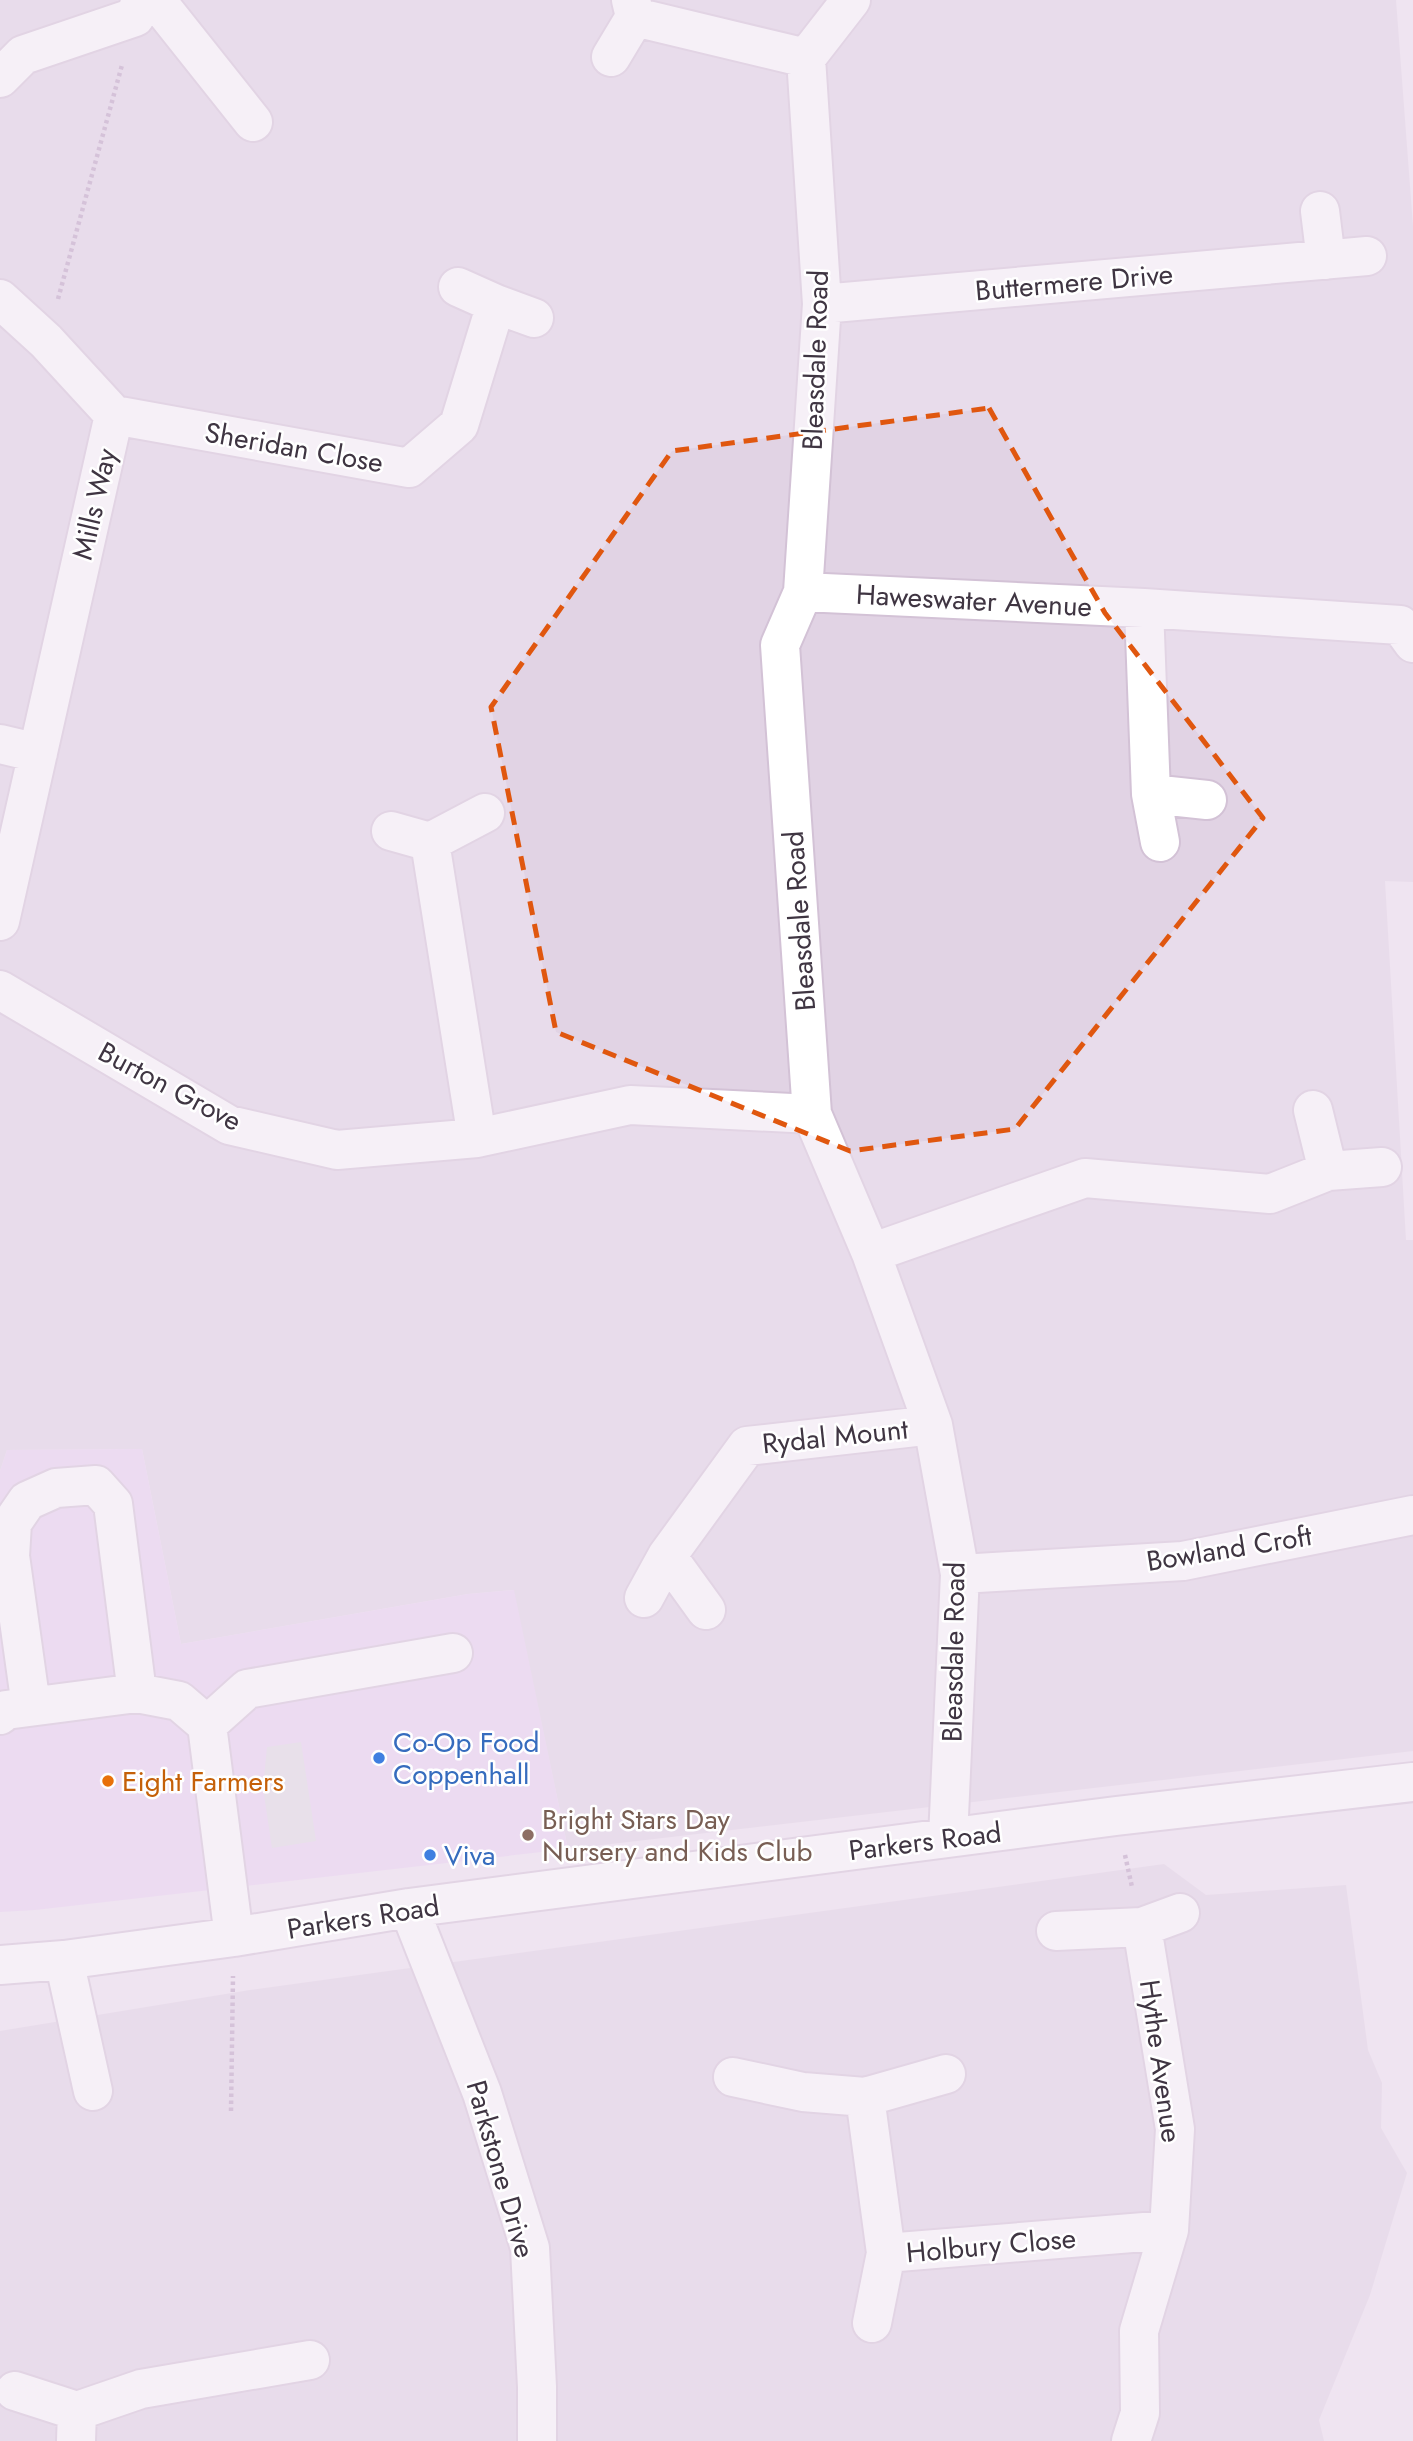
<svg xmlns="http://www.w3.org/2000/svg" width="1413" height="2441" font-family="Jost,sans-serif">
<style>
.residential{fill:#e1d3e4}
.commercial{fill:#e9d0f2}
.parking{fill:#e0dce2}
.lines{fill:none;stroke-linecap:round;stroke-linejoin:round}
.minor-casing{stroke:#d3c2d6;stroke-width:42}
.path{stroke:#b59abc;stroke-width:4.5;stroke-dasharray:3.5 3.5;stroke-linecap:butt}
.minor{stroke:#fff;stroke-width:38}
.marked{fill:none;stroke:#e0570f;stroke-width:5;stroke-dasharray:14 9;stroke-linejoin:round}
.shop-dot{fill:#3f7fe0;stroke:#fff;stroke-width:2.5}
.food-dot{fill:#e8710a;stroke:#fff;stroke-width:2.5}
.education-dot{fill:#8d6e63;stroke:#fff;stroke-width:2.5}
.labels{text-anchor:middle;stroke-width:5;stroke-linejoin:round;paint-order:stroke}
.street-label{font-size:28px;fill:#3f3542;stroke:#fff}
.shop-label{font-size:28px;fill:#366cbe;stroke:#fff;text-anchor:start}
.food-label{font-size:28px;fill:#c56008;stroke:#fff;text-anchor:start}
.education-label{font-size:28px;fill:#785e54;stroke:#fff;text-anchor:start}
</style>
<rect width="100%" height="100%" fill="#efe4f1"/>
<!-- residential -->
<path class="residential" d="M0,0H1396L1413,226V882L1385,881L1406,1240H1413V1751L568,1849L513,1590L468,1594L181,1644L142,1449L7,1450L0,1471Z
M1164,1864L1206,1895L1346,1885L1368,2050L1382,2083L1381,2128L1407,2173L1370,2295L1319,2420L1324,2441H0V2031L250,1990Z"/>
<!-- commercial -->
<path class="commercial" d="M142,1449L181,1644L468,1594L514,1590L568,1849L35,1910L0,1912V1471L7,1450Z"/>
<!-- parking -->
<path class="parking" d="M301,1742L316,1841L272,1848L263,1788L267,1747Z"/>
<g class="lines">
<!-- minor casing -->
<g class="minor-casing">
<path id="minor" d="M156,0L253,122
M631,0L635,17L806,58
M851,0L806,58L822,304L803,592L780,645L812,1114L871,1253L933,1425L960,1574L948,1838
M611,57L635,17
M0,78L23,55L135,17L141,0
M1320,211L1326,260
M458,287L496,304
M0,299L46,341L114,415L0,921
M822,304L1367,256
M114,415L409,468L459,425L496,304L534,318
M803,592L1144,608L1400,625L1413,643
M1144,608L1151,794L1160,842
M0,744L38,753
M1151,794L1207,800
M391,831L430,842
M0,990L229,1125L337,1150L477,1138L630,1105L812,1114
M1313,1110L1328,1171
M477,1138L430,842L485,813
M871,1253L1085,1178L1270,1194L1328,1171L1382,1167
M667,1556L706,1610
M960,1574L1183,1561L1413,1515
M644,1598L667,1556L747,1446L933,1425
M31,1706L10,1556L12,1523L27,1501L56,1488L96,1485L113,1504L137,1693
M0,1715L6,1710L137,1693L179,1701L207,1725
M409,1908L482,2093L530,2248L537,2387V2441
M1142,1927L1180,1913
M1056,1931L1142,1927L1175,2129L1169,2230L1139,2331L1140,2413L1131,2441
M234,1937L207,1725L247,1689L453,1653
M64,1960L93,2091
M0,1965L64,1960L234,1937L409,1908L1116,1816L1413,1782
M733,2077L803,2092L865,2097L886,2253L1169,2230
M865,2097L946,2074
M872,2323L886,2253
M15,2391L77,2411
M76,2441L77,2411L141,2389L310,2360"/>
</g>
<!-- path -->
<path class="path" d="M58,299L122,65
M1125,1855L1132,1887
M231,2111L233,1976"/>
<!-- minor -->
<use href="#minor" class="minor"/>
</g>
<!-- marked area -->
<path d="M0 0H1413V2441H0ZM989,408L1105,613L1263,818L1015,1129L850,1151L556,1032L491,707L672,451Z" fill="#efe4f1" fill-opacity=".55" fill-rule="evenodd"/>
<path class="marked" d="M989,408L1105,613L1263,818L1015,1129L850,1151L556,1032L491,707L672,451Z"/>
<!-- markers -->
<g class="shop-dot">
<circle cx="379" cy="1758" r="7"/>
<circle cx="430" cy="1855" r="7"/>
</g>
<circle class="food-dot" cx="108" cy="1781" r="7"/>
<circle class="education-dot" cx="528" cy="1835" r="7"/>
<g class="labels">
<!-- street labels -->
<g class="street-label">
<text transform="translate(1074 282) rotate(-5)" y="10">Buttermere Drive</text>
<text transform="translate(815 360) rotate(-88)" y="10">Bleasdale Road</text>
<text transform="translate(294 447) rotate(10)" y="10">Sheridan Close</text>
<text transform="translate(94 504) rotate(-77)" y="10">Mills Way</text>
<text transform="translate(974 600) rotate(3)" y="10">Haweswater Avenue</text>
<text transform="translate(799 921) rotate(-94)" y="10">Bleasdale Road</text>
<text transform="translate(170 1086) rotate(28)" y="10">Burton Grove</text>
<text transform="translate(835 1436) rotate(-6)" y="10">Rydal Mount</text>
<text transform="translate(1229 1548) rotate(-9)" y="10">Bowland Croft</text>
<text transform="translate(953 1652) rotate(-89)" y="10">Bleasdale Road</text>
<text transform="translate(925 1841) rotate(-7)" y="10">Parkers Road</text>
<text transform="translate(363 1917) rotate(-9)" y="10">Parkers Road</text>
<text transform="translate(1161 2061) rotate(82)" y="10">Hythe Avenue</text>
<text transform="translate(501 2169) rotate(74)" y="10">Parkstone Drive</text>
<text transform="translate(991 2245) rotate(-5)" y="10">Holbury Close</text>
</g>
<!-- shop labels -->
<g class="shop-label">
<text x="393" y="1752">Co-Op Food<tspan x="393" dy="32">Coppenhall</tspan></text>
<text x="444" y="1865">Viva</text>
</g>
<!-- food labels -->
<g class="food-label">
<text x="122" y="1791">Eight Farmers</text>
</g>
<!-- education labels -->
<g class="education-label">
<text x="542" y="1829">Bright Stars Day<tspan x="542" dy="32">Nursery and Kids Club</tspan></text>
</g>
</g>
</svg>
